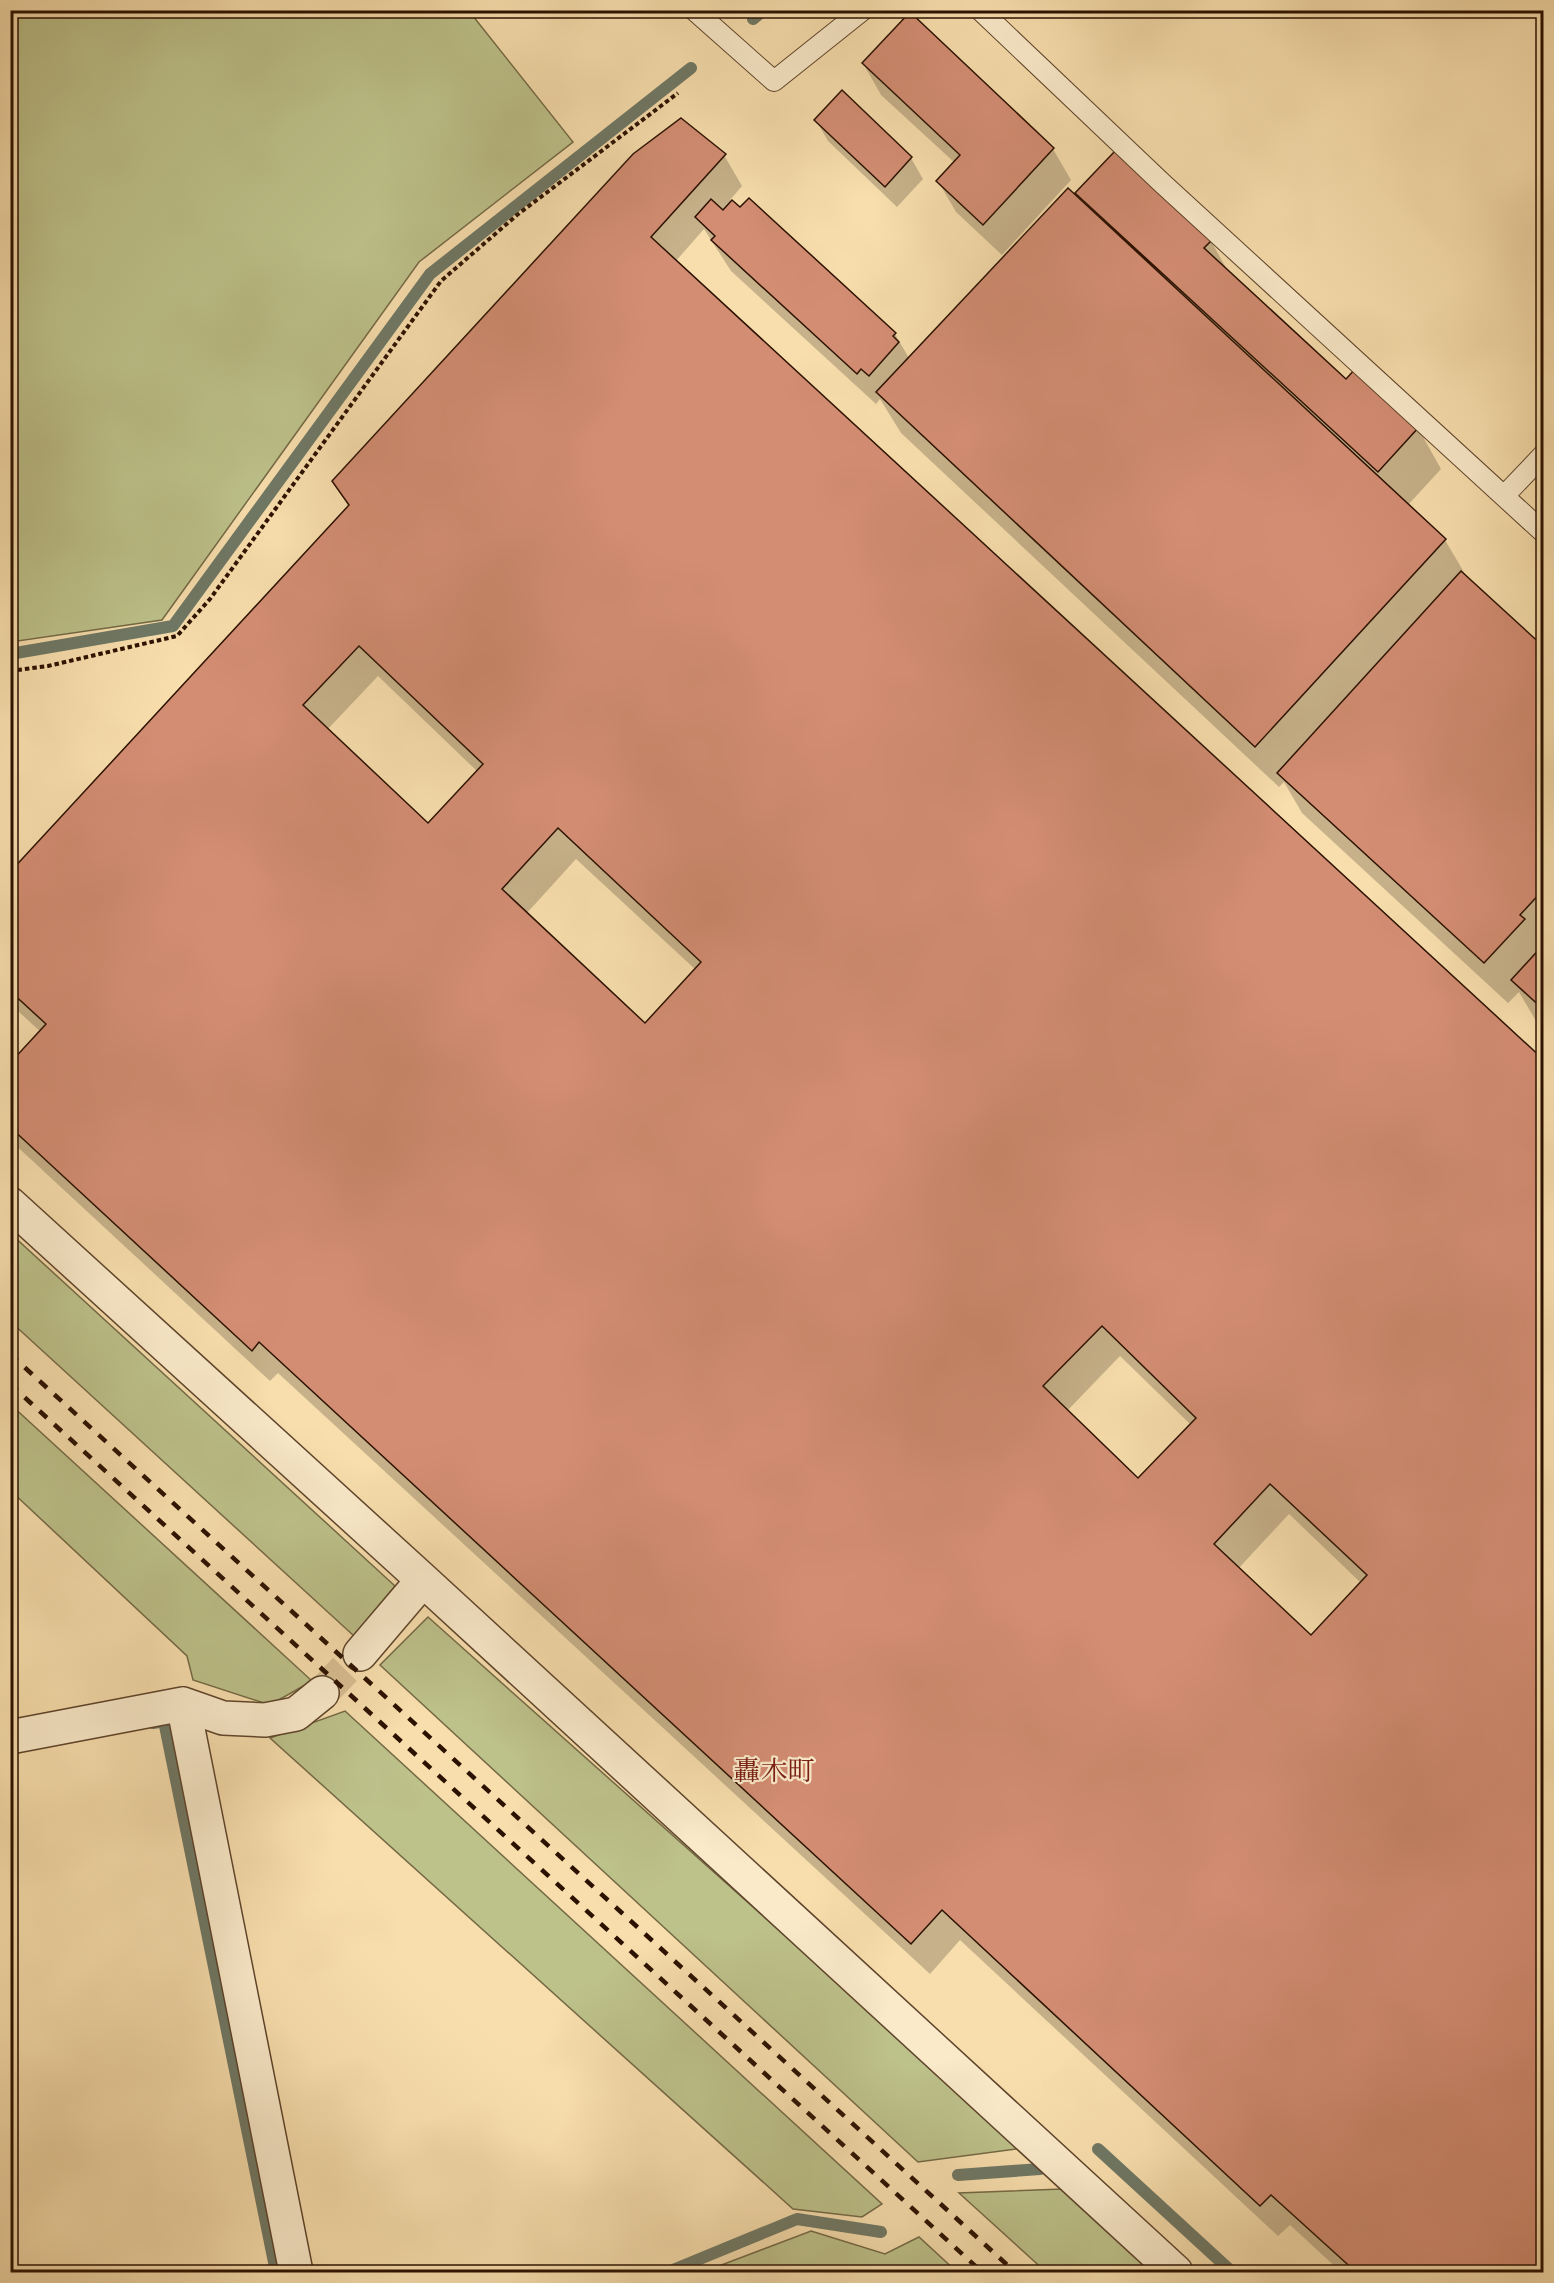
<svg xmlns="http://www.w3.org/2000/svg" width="1554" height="2283" font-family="'IM FELL Great Primer','Noto Serif JP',serif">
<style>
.green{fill:#bdc18a;stroke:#746945;stroke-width:1.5}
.shadow{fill:#0003;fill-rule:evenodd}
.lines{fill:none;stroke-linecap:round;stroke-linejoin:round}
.stream{stroke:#6f7865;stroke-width:12}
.building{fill:#d38d73;stroke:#2b1100;stroke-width:1.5;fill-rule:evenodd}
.minor-tunnel{stroke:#d9bf93;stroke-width:33;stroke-dasharray:33 16;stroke-linecap:butt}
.service-casing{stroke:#5e442b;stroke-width:22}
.minor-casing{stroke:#5e442b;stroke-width:36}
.path{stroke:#2b1100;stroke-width:4;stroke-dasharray:4.5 3;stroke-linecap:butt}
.service{stroke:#faeaca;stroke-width:20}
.minor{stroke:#faeaca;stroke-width:33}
.rail{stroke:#2b1100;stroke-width:4.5;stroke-dasharray:10 10;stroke-linecap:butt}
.labels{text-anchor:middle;stroke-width:4.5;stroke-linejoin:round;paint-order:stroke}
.quarter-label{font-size:27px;fill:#7a1f14;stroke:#faeaca}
</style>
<rect width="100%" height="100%" fill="#f8dead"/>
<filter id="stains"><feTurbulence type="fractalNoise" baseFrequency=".00333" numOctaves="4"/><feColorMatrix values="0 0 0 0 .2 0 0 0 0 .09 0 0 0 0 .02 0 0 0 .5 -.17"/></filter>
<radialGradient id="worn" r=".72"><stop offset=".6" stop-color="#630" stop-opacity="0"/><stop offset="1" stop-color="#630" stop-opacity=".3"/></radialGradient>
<!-- green -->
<path class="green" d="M10,11H469L573,142L419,262L162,620L11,642Z
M10,1233L395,1586L354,1636L11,1322Z
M10,1404L312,1681L270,1705L193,1680L187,1656L11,1491Z
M428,1617L1023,2148L918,2162L380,1665Z
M345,1711L882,2204L862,2217L793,2209L270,1738Z
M1063,2189L1153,2272H1046L959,2193Z
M811,2231L885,2254L919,2237L957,2272H703Z"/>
<!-- shadow -->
<path class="shadow" d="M863,63L1053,149L1071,180L1002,255L956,212L938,181L955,163L881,95Z
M816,120L911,158L923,179L897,207L828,141Z
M724,155L742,186L730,200L895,334L909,358L1083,202L1077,193L1211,241L1229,273L1346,381L1418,428L1441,469L1408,505L1445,540L1468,579L1544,649V1028L1536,1021L1519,992L1508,1003L1302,813L1284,782L1279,787L901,433L880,399L876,404L731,271L704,229L675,262L1544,1062V2272H1341L1290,2225L1278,2236L960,1940L930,1974L278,1373L270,1381L10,1140V1066L41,1032L10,1004V874L349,507L334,481ZM378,676L478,772L428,825L327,730ZM576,859L696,970L645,1025L526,914ZM1120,1356L1191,1425L1138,1480L1067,1411ZM1289,1514L1361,1583L1311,1637L1238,1569Z"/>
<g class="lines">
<!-- stream -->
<path class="stream" d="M753,19L764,10
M10,654L173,626L430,274L691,68
M153,1723L164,1721L276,2272
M1098,2149L1232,2272
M958,2175L1040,2169
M668,2272L797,2219L881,2232"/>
</g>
<!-- building -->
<path class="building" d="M910,12L1054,148L983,225L936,181L960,155L862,63Z
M842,90L912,157L885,187L814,120Z
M681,118L726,154L651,237L1544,1060V2272H1356L1271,2195L1260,2206L942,1910L911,1944L259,1342L252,1351L10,1127V1063L46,1024L10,991V872L349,505L332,481L633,154ZM359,646L483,764L428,823L303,705ZM558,828L701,962L645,1023L502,889ZM1102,1326L1196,1418L1138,1478L1043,1386ZM1270,1484L1367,1575L1311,1635L1214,1544Z
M1115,151L1212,240L1204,248L1346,379L1356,368L1419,427L1378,472L1075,193Z
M1068,188L1446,539L1255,747L876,392Z
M749,198L896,333L893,336L899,342L869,376L861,369L857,374L711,240L715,236L695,217L711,199L723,210L732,200L740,207Z
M1461,571L1544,647V889L1520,915L1525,919L1484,963L1277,773Z
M1544,944V1010L1511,980Z"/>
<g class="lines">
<!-- minor-tunnel -->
<path class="minor-tunnel" d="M322,1693L360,1654"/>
<!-- service casing -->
<g class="service-casing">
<path id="service" d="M694,10L774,81L863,10
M980,10L1162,183L1544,533
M1504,496L1544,454"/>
</g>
<!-- minor casing -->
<g class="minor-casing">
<path id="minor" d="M10,1204L423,1580L1176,2272
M360,1654L423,1580
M183,1704L296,2272
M10,1737L183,1704L223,1718L265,1720L296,1714L322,1693"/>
</g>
<!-- path -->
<path class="path" d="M10,671L48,666L177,636L210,599L441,281L517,215L678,93"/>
<!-- service -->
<use href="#service" class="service"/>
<!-- minor -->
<use href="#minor" class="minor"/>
<!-- rail -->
<path class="rail" d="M10,1354L1015,2272
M10,1384L982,2272"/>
</g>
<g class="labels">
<!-- quarter labels -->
<g class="quarter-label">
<text x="774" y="1780">轟木町</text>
</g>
</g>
<!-- margin -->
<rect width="1554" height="2283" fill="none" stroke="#f8dead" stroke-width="36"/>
<rect x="12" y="12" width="1530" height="2259" fill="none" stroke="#2b1100" stroke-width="3"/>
<rect x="18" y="18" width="1518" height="2247" fill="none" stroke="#2b1100" stroke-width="1.5"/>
<rect width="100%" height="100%" filter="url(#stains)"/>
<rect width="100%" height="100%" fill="url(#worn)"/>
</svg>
